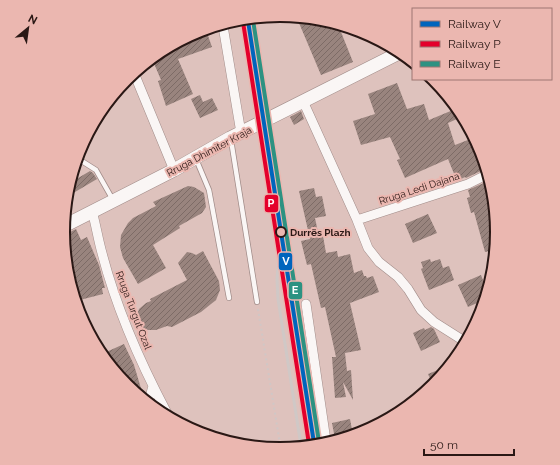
<svg xmlns="http://www.w3.org/2000/svg" width="560" height="465" font-family="Raleway,sans-serif">
<style>
.building{fill:url(#building-hatch)}
.lines{fill:none;stroke-linecap:round;stroke-linejoin:round}
.lane-casing{stroke:#a18c89;stroke-width:6}
.street-casing{stroke:#a18c89;stroke-width:10}
.secondary-casing{stroke:#a18c89;stroke-width:14}
.path{stroke:#d0c7c6;stroke-width:2;stroke-dasharray:2 3;stroke-linecap:butt}
.lane{stroke:#faf6f5;stroke-width:4.5}
.street{stroke:#faf6f5;stroke-width:9}
.secondary{stroke:#faf6f5;stroke-width:13}
.rail{stroke:#d0c8c6;stroke-width:3}
.rail-1-casing{stroke:#ebb7b0;stroke-width:7}
.rail-2-casing{stroke:#ebb7b0;stroke-width:7}
.rail-3-casing{stroke:#ebb7b0;stroke-width:7}
.rail-1{stroke:#0065bd;stroke-width:4}
.rail-2{stroke:#e4002b;stroke-width:4}
.rail-3{stroke:#2c9282;stroke-width:4}
.stop-dot{fill:#ebb7b0;stroke:#2a1815;stroke-width:2}
.labels{text-anchor:middle;stroke-width:4;stroke-linejoin:round;paint-order:stroke}
.street-label{font-size:10px;fill:#2a1815;stroke:#ebb7b0}
.stop-label{font-size:10px;font-weight:bold;fill:#2a1815;stroke:#ebb7b0;text-anchor:start}
.rim{fill:none;stroke:#2a1815;stroke-width:2}
.line-badge{stroke:#ebb7b0;stroke-width:1.5}
.badge-label{font-size:11px;text-anchor:middle;font-weight:bold;fill:#fff}
</style>
<defs>
<pattern id="building-hatch" width="6" height="6" patternUnits="userSpaceOnUse"><rect width="6" height="6" fill="#99847e"/><path d="M-1 1l2-2M0 6l6-6M5 7l2-2" fill="none" stroke="#7d6b66"/></pattern>
</defs>
<rect width="100%" height="100%" fill="#dec2bd"/>
<!-- building -->
<path class="building" d="M306,20L339,27L353,62L321,75L299,23Z
M206,30L212,47L178,59L193,94L166,106L158,81L161,80L153,61L194,33Z
M397,83L407,109L424,104L429,120L453,110L457,119L448,123L455,145L473,138L482,153L485,168H482L483,170L466,178L465,177L457,181L448,159L405,178L397,160L400,159L390,137L361,145L353,121L375,114L368,94Z
M200,95L203,102L212,98L218,110L200,118L191,99Z
M301,111L304,119L294,125L290,117Z
M90,171L93,173L97,179L70,195L73,181Z
M486,182L489,190L498,233L494,250L485,252L474,212L471,213L467,198L470,197L468,190Z
M188,186L194,187L204,193L206,207L202,213L179,226L180,228L153,245L166,268L138,284L123,258L120,247L121,235L128,223L133,218L156,206L153,202Z
M314,188L316,197L322,196L326,216L315,218L319,237L323,236L326,253L337,251L338,257L350,254L354,273L362,270L364,276H366L367,278L373,276L379,292L350,303L361,350L345,353L347,371L351,370L353,400L343,382L346,397L335,398L332,357H336L325,307L321,308L311,264L307,265L301,241L310,239L299,191Z
M428,214L437,233L413,243L405,224Z
M76,229L81,240L87,237L99,265L105,288H102L103,294L76,301L63,234L68,233Z
M203,251L219,281L220,290L216,300L201,312L172,327L167,326L156,330H148L142,327L139,321L137,315L139,309L146,303L151,301L150,299L187,280L178,263L187,252L192,253L196,255Z
M430,259L431,262L440,259L443,268L449,266L454,280L429,290L421,269L423,268L421,262Z
M481,275L486,288L484,300L468,307L458,285Z
M431,327L434,329L440,342L421,351L413,333L424,328L425,330Z
M124,344L134,365L143,395L142,397L126,386L104,353Z
M448,366L434,386V387L428,374Z
M350,419L353,435L335,439L332,423Z"/>
<g class="lines">
<!-- lane casing -->
<g class="lane-casing">
<path id="lane" d="M231,140L257,302
M77,158L96,170L113,200
M196,159L209,190L229,298"/>
</g>
<!-- street casing -->
<g class="street-casing">
<path id="street" d="M223,26L241,133
M134,73L174,170
M303,101L357,220L368,248L379,262L398,277L408,289L421,310L434,322L464,341
M92,211C96,225 98,239 102,253C116,307 141,364 167,413
M357,220L468,184L486,175
M306,304L326,441
M147,400L150,397L153,386"/>
</g>
<!-- secondary casing -->
<g class="secondary-casing">
<path id="secondary" d="M64,226L174,170L230,138L397,54"/>
</g>
<!-- path -->
<path class="path" d="M258,309L281,450"/>
<!-- lane -->
<use href="#lane" class="lane"/>
<!-- street -->
<use href="#street" class="street"/>
<!-- secondary -->
<use href="#secondary" class="secondary"/>
<!-- rail -->
<path class="rail" d="M280,232L277,280L278,299L301,446"/>
<!-- rail-1 casing -->
<g class="rail-1-casing">
<path id="rail-1" d="M248,21L314,443"/>
</g>
<!-- rail-2 casing -->
<g class="rail-2-casing">
<path id="rail-2" d="M243,22L309,444"/>
</g>
<!-- rail-3 casing -->
<g class="rail-3-casing">
<path id="rail-3" d="M253,20L319,442"/>
</g>
<!-- rail-1 -->
<use href="#rail-1" class="rail-1"/>
<!-- rail-2 -->
<use href="#rail-2" class="rail-2"/>
<!-- rail-3 -->
<use href="#rail-3" class="rail-3"/>
</g>
<!-- markers -->
<circle class="stop-dot" cx="281" cy="232" r="5"/>
<g class="labels">
<!-- street labels -->
<g class="street-label">
<text transform="translate(209 151) rotate(-28)" y="4">Rruga Dhimiter Kraja</text>
<text transform="translate(419 188) rotate(-18)" y="4">Rruga Ledi Dajana</text>
<text transform="translate(134 310) rotate(69)" y="4">Rruga Turgut Ozal</text>
</g>
<!-- stop labels -->
<g class="stop-label">
<text x="290" y="236">Durrës Plazh</text>
</g>
</g>
<!-- crop -->
<path d="M0 0H560V465H0ZM70 232a210 210 0 1 1 420 0a210 210 0 1 1-420 0Z" fill="#ebb7b0" fill-rule="evenodd"/>
<path class="rim" d="M70 232a210 210 0 1 1 420 0a210 210 0 1 1-420 0Z"/>
<g class="line-badge">
<rect x="264" y="194" width="15" height="19" rx="4" fill="#e4002b"/>
<rect x="278" y="252" width="15" height="19" rx="4" fill="#0065bd"/>
<rect x="288" y="281" width="15" height="19" rx="4" fill="#2c9282"/>
</g>
<g class="badge-label">
<text x="271" y="207">P</text>
<text x="286" y="265">V</text>
<text x="295" y="294">E</text>
</g>
<!-- legend -->
<rect x="412" y="8" width="140" height="72" fill="#ebb7b0" stroke="#9e7772"/>
<rect x="420" y="21" width="20" height="6" fill="#0065bd" stroke="#9e7772"/>
<text x="448" y="28" font-size="12" fill="#2a1815">Railway V</text>
<rect x="420" y="41" width="20" height="6" fill="#e4002b" stroke="#9e7772"/>
<text x="448" y="48" font-size="12" fill="#2a1815">Railway P</text>
<rect x="420" y="61" width="20" height="6" fill="#2c9282" stroke="#9e7772"/>
<text x="448" y="68" font-size="12" fill="#2a1815">Railway E</text>
<!-- north arrow -->
<g transform="translate(28 28) rotate(29)" stroke="#ebb7b0" stroke-width="3" paint-order="stroke">
<path d="M0-3L7 15L0 10L-7 15Z" fill="#2a1815"/>
<text y="-6" font-size="11" font-weight="bold" text-anchor="middle" fill="#2a1815">N</text>
</g>
<!-- scale -->
<path d="M424 449v6h90v-6" fill="none" stroke="#2a1815" stroke-width="2"/>
<text x="430" y="449" font-size="12" fill="#2a1815" stroke="#ebb7b0" stroke-width="3" paint-order="stroke">50 m</text>
</svg>
